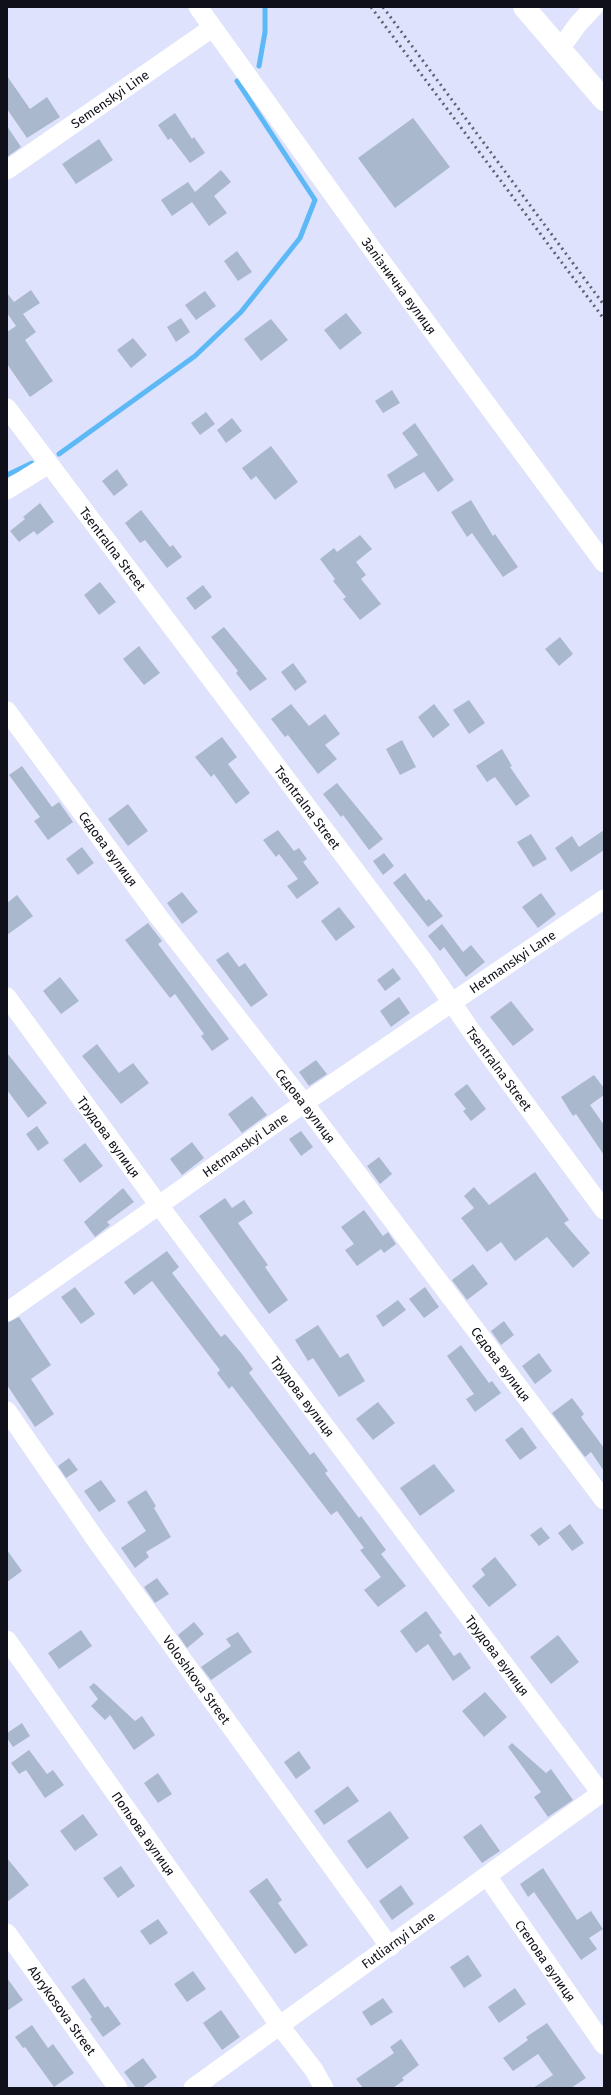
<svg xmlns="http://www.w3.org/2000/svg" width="611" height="2095" font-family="'Fira Sans',sans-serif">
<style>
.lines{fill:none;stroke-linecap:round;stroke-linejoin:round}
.stream{stroke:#5db8f6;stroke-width:5}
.building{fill:#aab8ce}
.minor{stroke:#fff;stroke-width:19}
.major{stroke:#fff;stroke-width:22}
.rail{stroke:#606271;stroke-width:3;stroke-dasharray:2 4;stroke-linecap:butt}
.labels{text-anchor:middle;stroke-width:3;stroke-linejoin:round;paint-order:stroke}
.street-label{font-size:13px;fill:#0f1019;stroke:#dee2fc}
</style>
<rect width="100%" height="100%" fill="#dee2fc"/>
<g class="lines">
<!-- stream -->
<path class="stream" d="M259,66L265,32V7
M59,454L195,356L241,312L300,238L315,200L237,81
M7,475L32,463"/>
</g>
<!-- building -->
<path class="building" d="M7,76L30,109L47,97L60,117L27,138L7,109Z
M175,113L192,139L194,137L205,153L190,163L171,138L168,140L158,125Z
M413,118L450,167L395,208L358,158Z
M7,126L21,147L7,157Z
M99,139L113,160L76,184L62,164Z
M221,170L231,182L214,196L227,213L209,226L192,202L172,216L161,200L188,182L195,192Z
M237,251L252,272L238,281L224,261Z
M31,290L40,303L23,314L36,332L25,340L53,381L30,397L7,364V332L16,326L7,313V293L14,302Z
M205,291L216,306L196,320L185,305Z
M346,313L362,333L340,350L324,330Z
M181,318L190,332L176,342L167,327Z
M271,319L288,340L261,361L244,339Z
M133,338L147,355L131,368L117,350Z
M392,390L400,403L383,413L375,401Z
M206,412L215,424L200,435L191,423Z
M232,418L242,431L226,443L217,430Z
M415,423L454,480L438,492L424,472L395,489L387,475L418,455L402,433Z
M271,446L298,482L275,500L256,476L251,480L242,468Z
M117,469L128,485L114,496L102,481Z
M471,500L493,536L495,534L518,567L503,577L472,533L467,537L451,512Z
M40,503L54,522L37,535L34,531L19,542L10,531L25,519L23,517Z
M141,510L170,547L173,545L182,557L167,568L145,540L140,543L125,523Z
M360,535L372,549L356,562L366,575L361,579L381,604L360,620L343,599L346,597L333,581L335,579L320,559L334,548L337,552Z
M100,582L116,602L99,615L84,595Z
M203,585L212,597L195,610L186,598Z
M224,627L267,679L250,691L236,673L238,671L211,637Z
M560,637L573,654L559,666L545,649Z
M139,646L160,673L144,685L123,659Z
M293,663L307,682L295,691L281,672Z
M469,700L485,723L469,734L453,710Z
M291,704L309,726L325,714L340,734L325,745L337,759L318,774L288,735L285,737L271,719Z
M434,704L450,725L433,738L418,717Z
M222,737L237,757L228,764L250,793L236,804L214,774L211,777L195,757Z
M402,740L416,767L400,775L386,749Z
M502,749L512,766L510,767L530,796L516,806L495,777L487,782L476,766Z
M22,766L52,807L59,802L73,822L48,840L34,821L40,817L9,775Z
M337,783L383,839L369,850L343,815L341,817L323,794Z
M128,804L148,831L128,846L108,819Z
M278,830L294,851L299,848L307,859L303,862L319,883L297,899L287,886L298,879L279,854L276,857L263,840Z
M604,830V850L571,872L555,848L572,836L579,847Z
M531,834L547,859L533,867L517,842Z
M82,847L94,863L78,875L66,859Z
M384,853L394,866L383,875L373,861Z
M405,873L426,901L429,899L443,916L428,927L393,883Z
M182,892L198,912L182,924L167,903Z
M541,893L556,914L538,928L522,907Z
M17,895L33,916L7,935V903Z
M339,907L355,927L336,941L321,921Z
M148,923L162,941L158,944L229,1039L212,1051L201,1036L204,1034L175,994L170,998L125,940Z
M442,924L463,952L471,945L485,962L466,977L444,947L440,951L428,936Z
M228,952L239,967L245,963L268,995L251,1007L216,960Z
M393,968L401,979L385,991L377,980Z
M60,977L79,1001L61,1014L43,991Z
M399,997L410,1013L391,1027L380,1011Z
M511,1001L534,1030L513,1046L490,1017Z
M97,1044L119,1073L133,1063L149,1083L121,1104L82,1056Z
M7,1053L47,1103L28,1118L7,1090Z
M316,1060L327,1074L309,1086L299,1072Z
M594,1075L604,1088V1095L590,1105L604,1125V1155L576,1114L573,1116L561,1097Z
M467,1084L486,1109L471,1121L463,1111L466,1109L454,1094Z
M252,1096L267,1115L242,1133L228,1114Z
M37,1126L49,1143L38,1151L26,1134Z
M301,1131L313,1147L301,1156L289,1139Z
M192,1142L204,1158L182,1175L170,1159Z
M85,1143L103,1166L80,1183L63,1160Z
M379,1157L392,1174L380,1184L367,1166Z
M535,1172L569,1220L564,1223L590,1253L573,1268L547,1237L515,1261L501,1242L487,1252L461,1218L474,1208L464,1196L474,1187L489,1205Z
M123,1188L134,1202L107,1222L110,1225L95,1237L84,1222Z
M225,1198L232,1208L244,1200L253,1213L238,1223L268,1265L265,1267L288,1300L269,1314L199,1216Z
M364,1210L383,1236L388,1232L396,1244L384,1253L381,1249L357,1266L345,1250L354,1244L341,1227Z
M167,1251L179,1267L172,1273L221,1337L225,1334L242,1354L253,1369L249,1373L310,1455L314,1452L328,1471L325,1473L359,1518L361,1516L386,1550L381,1554L406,1586L378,1607L364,1590L381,1577L360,1550L364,1548L337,1511L331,1515L232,1386L229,1389L217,1373L220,1370L152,1281L134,1295L124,1282Z
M473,1264L488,1284L467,1300L452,1280Z
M75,1287L95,1314L81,1324L61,1297Z
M425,1287L439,1307L424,1318L409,1299Z
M398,1300L406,1310L383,1327L376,1316Z
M19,1317L51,1365L31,1379L54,1414L35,1427L7,1385V1323Z
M504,1321L514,1335L501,1345L491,1331Z
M318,1325L340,1358L348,1353L365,1381L339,1397L313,1358L308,1361L295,1340Z
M461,1345L489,1383L492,1381L501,1393L475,1412L466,1399L474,1394L447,1356Z
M539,1353L552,1371L535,1384L522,1366Z
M572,1398L584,1414L581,1417L604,1448V1471L591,1452L585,1457L552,1413Z
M378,1402L395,1423L373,1440L356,1419Z
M522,1427L537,1448L520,1460L505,1440Z
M69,1458L78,1470L66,1478L58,1466Z
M434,1464L455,1491L420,1516L400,1488Z
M101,1480L116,1501L99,1512L84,1491Z
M146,1490L156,1506L154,1508L171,1537L146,1552L149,1557L135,1568L121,1548L146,1531L127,1502Z
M570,1524L584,1543L572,1551L558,1533Z
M541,1527L550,1538L539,1546L530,1535Z
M7,1550L22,1571L7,1582Z
M495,1557L517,1585L489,1607L472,1586L485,1575L481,1569Z
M157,1578L169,1594L155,1603L144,1587Z
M426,1611L442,1633L439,1635L454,1656L460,1652L471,1668L453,1681L428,1644L416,1653L400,1631Z
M194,1622L204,1634L187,1648L178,1635Z
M81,1630L92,1646L59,1669L48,1653Z
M238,1632L252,1652L211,1680L201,1667L231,1646L226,1639Z
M558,1635L579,1662L551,1684L530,1657Z
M94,1683L135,1721L142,1716L155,1735L134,1750L110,1715L105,1720L91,1706L98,1699L89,1687Z
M485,1692L507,1717L484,1737L462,1711Z
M22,1723L30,1736L13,1747L7,1738V1733Z
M512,1743L546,1773L551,1769L573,1800L548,1817L534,1797L541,1792L508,1747Z
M29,1750L47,1774L53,1770L64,1785L45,1798L26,1770L19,1774L11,1763Z
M299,1751L311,1768L296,1779L284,1762Z
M158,1773L172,1794L158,1803L144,1783Z
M348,1786L359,1801L324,1825L314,1811Z
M390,1811L409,1838L367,1869L347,1841Z
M83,1814L98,1835L75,1851L60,1831Z
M481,1824L500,1851L482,1863L463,1837Z
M7,1858L29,1885L7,1902Z
M121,1866L135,1886L118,1898L103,1878Z
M543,1868L577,1920L591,1911L603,1929L589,1938L597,1949L581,1960L534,1892L528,1897L520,1884Z
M267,1878L282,1900L278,1903L308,1945L295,1954L249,1891Z
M401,1885L414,1904L392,1920L379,1901Z
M158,1919L168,1933L150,1945L140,1931Z
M468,1955L482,1976L464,1988L450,1967Z
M193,1971L206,1989L187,2002L174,1984Z
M7,1978L23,2000L7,2011Z
M84,1978L105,2008L108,2006L121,2024L103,2037L90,2019L92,2017L71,1987Z
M515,1988L526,2004L499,2023L488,2007Z
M383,1998L393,2012L371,2026L362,2012Z
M221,2010L240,2037L222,2050L203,2023Z
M547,2023L586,2078L571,2088H533L553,2075L538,2054L513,2071L503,2058L528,2040L526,2037Z
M32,2025L48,2048L53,2044L74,2073L54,2087L25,2047L23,2048L15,2037Z
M401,2039L419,2065L402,2078L404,2080L393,2088H363L356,2079L394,2053L390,2047Z
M143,2058L157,2077L142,2088H136L124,2072Z"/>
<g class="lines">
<!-- minor -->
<g class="minor">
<path id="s1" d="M198,7L370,246L604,563"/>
<path d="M560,49L578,24L594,7"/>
<path id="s2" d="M7,170L212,28"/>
<path id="s3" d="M7,408L424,962L472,1032L604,1210"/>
<path d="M7,490L49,464"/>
<path id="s4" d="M7,711L158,916L304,1103L604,1500"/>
<path id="s5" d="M7,997L158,1204L601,1793"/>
<path id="s6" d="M7,1312L304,1103L604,899"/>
<path id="s7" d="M7,1411L96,1540L390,1947"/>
<path id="s8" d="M7,1640L280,2026L314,2070L324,2088"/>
<path id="s9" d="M487,1876L604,2045"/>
<path id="s10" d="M7,1933L118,2088"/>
<path id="s11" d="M193,2088L604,1791"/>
</g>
<!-- major -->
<path class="major" d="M524,7L604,100"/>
<!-- rail -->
<path class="rail" d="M371,7L604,319
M383,7L604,305"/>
</g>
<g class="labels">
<!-- street labels -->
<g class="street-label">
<text dy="5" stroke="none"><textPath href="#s2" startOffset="125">Semenskyi Line</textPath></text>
<text dy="5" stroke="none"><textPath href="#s1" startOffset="344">Залізнична вулиця</textPath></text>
<text dy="5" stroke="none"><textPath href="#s3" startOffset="176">Tsentralna Street</textPath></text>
<text dy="5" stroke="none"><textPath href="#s3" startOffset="500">Tsentralna Street</textPath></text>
<text dy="5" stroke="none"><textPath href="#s4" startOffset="171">Сєдова вулиця</textPath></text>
<text dy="5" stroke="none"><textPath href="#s6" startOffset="615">Hetmanskyi Lane</textPath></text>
<text dy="5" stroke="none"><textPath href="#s3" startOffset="824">Tsentralna Street</textPath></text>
<text dy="5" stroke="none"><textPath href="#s4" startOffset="495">Сєдова вулиця</textPath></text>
<text dy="5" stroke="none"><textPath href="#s5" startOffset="173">Трудова вулиця</textPath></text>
<text dy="5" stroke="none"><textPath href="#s6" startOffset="291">Hetmanskyi Lane</textPath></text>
<text dy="5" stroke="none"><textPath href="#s4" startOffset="819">Сєдова вулиця</textPath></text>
<text dy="5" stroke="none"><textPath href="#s5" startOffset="497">Трудова вулиця</textPath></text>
<text dy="5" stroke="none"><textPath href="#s5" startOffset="821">Трудова вулиця</textPath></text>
<text dy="5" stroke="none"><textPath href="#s7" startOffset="329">Voloshkova Street</textPath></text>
<text dy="5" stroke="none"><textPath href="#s8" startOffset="237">Польова вулиця</textPath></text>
<text dy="5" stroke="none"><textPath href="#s11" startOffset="253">Futliarnyi Lane</textPath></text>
<text dy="5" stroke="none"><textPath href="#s9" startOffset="103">Степова вулиця</textPath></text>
<text dy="5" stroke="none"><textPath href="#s10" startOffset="95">Abrykosova Street</textPath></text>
</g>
</g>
<!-- border -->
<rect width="611" height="2095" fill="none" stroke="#0f1019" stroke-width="16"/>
</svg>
